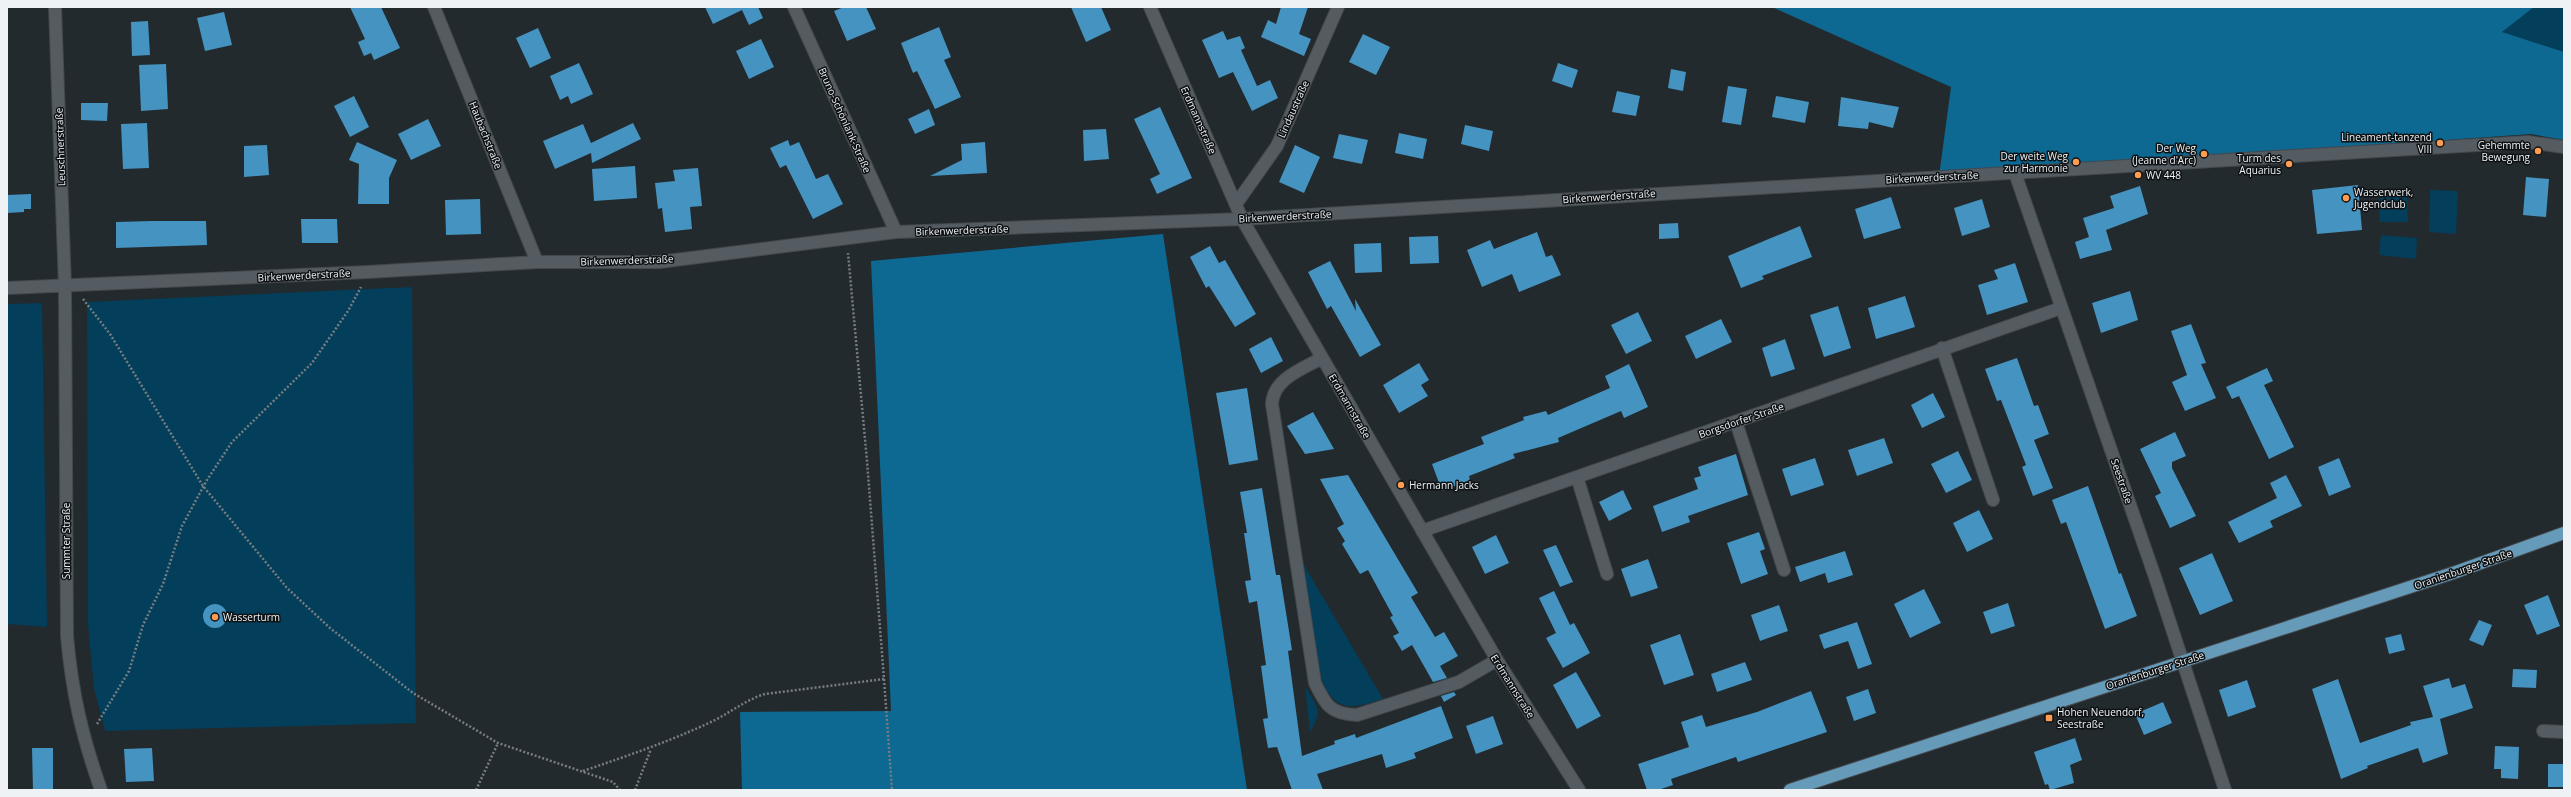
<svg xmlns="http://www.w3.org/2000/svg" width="2571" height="797" font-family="'Open Sans',sans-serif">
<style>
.green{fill:#033e5a}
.forest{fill:#0d6892}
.building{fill:#4593c0}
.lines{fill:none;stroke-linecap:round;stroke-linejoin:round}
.minor-casing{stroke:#43484c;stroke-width:14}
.major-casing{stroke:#43484c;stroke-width:14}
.path{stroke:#777d81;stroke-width:2.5;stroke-dasharray:2 2;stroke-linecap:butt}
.minor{stroke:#555c61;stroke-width:12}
.major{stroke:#669ab9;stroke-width:12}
.poi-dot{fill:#fc9d53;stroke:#0f1214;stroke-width:1.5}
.labels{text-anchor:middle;stroke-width:3;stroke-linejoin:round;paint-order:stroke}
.street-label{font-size:10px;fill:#eef2f5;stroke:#0f1214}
.poi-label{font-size:10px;fill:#eef2f5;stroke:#0f1214;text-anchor:end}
</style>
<rect width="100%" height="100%" fill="#232a2e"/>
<!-- green -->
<path class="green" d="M2534,7H2564V54L2494,38Z
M2430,190L2458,191L2456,234L2429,232Z
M2407,191L2408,222H2379L2381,192Z
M2381,235L2417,238L2416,259L2379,255Z
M412,287L416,723L105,731L94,688L88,624L87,302Z
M42,303L47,627L7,624V304Z
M1301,560L1383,699C1353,708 1337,714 1322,681Z
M1305,686C1317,707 1324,709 1310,732Z"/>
<!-- forest -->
<path class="forest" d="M1772,7H2534L2502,32L2564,52V140L2531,134L1939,176L1951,87Z
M1163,234L1247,790H742L740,712L891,711L871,261Z"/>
<!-- building -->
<path class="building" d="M350,7H381L400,48L374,60L371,53L364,56L358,42L365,39Z
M705,7H758L763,18L749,25L742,10L713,24Z
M844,7H866L876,29L847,41L834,11Z
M1071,7H1101L1111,30L1086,42Z
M1281,7H1308L1299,34L1311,39L1304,56L1261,37L1268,20L1276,24Z
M224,12L232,45L205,51L197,18Z
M148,21L150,55L132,56L131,22Z
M939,27L951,57L944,60L961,97L935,109L917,71L913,73L901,43Z
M538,28L551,58L530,68L516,38Z
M1223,31L1227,40L1240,36L1245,48L1241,50L1257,86L1270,80L1278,98L1252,111L1233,72L1219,78L1202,40Z
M1363,34L1390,47L1376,75L1349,62Z
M761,39L774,67L749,79L736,51Z
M579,63L593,94L571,104L568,96L560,100L550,76Z
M1558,63L1578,70L1572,88L1552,81Z
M166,64L168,109L141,111L139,65Z
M1671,69L1686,72L1683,91L1668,88Z
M1728,86L1747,89L1741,125L1722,122Z
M1617,91L1640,96L1636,116L1612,112Z
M354,96L369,127L350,137L334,106Z
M1776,96L1809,102L1805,123L1772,117Z
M1841,97L1899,107L1893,128L1869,122L1868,129L1838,126Z
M81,103H108L107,121L81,120Z
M1160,107L1192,178L1157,194L1150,179L1160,174L1134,119Z
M929,109L935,125L915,134L908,119Z
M428,119L441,146L411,160L398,134Z
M147,123L149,168L123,169L121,124Z
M633,123L641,139L592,163L591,153L555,169L543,141L583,124L591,143Z
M1465,125L1493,131L1489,151L1461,144Z
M1106,129L1109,159L1084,161L1083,130Z
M1399,133L1427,139L1423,159L1395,153Z
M1339,134L1368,140L1362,164L1333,158Z
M788,140L790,146L799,142L816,179L828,174L843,204L813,219L786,165L780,168L770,148Z
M357,142L397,160L389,178V204H358L359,164L349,160Z
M985,142L987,173L930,176L962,160L961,144Z
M267,145L269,175L244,177V146Z
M1295,145L1320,157L1304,193L1279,182Z
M635,166L637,198L594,201L592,169Z
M698,168L702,206L690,207L692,229L665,232L662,208L658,209L655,183L675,181L673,170Z
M2526,177L2549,179L2546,217L2523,215Z
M2358,185L2362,230L2317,234L2312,190Z
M2140,186L2148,214L2106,230L2112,250L2080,259L2075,242L2089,237L2083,218L2114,208L2110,196Z
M31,194V209H24V212L7,213V195Z
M1891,197L1901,228L1864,239L1855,209Z
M480,199L481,234L446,235L445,200Z
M1982,199L1990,227L1962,236L1954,208Z
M301,219H337L338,243H302Z
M152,221H206L207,245L116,248V222Z
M1678,223L1679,238L1659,239V224Z
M1800,226L1812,257L1762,276L1764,279L1741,288L1728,256Z
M1537,232L1546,257L1552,255L1561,275L1519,292L1512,274L1482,287L1467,250L1490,240L1494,249Z
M1438,236L1439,263L1410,264L1409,237Z
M1381,243L1382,272L1355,273L1354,244Z
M1210,246L1219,263L1225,260L1256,314L1235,327L1209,286L1206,288L1190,257Z
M1330,261L1356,311L1355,299L1381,345L1360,357L1331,306L1327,309L1308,272Z
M2015,263L2028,302L1987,315L1978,285L1998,279L1994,270Z
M2130,291L2138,320L2101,333L2092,303Z
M1905,296L1915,327L1876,339L1868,308Z
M1838,306L1851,348L1824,357L1810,315Z
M1638,312L1652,341L1626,354L1611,325Z
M1721,319L1732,342L1696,359L1685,336Z
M2191,324L2206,363L2201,364L2216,398L2185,411L2172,382L2187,375L2171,331Z
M1271,337L1283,361L1261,373L1249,349Z
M1785,339L1795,369L1771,377L1762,348Z
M2017,358L2034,406L2038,405L2049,434L2034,440L2053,488L2033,496L2022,467L2026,465L2001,400L1997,401L1985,369Z
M1419,363L1429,380L1421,385L1428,396L1399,413L1383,385Z
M1629,364L1648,407L1624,418L1621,411L1558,438L1559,442L1513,454L1515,458L1469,476L1470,480L1442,491L1432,464L1484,444L1481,437L1524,420L1523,417L1546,411L1548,415L1610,388L1605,376Z
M2267,368L2273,381L2264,385L2294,447L2269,459L2239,396L2232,399L2226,387Z
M1247,388L1258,460L1229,465L1216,393Z
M1933,393L1945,417L1922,428L1911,405Z
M1313,412L1334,449L1305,454L1287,426Z
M2175,432L2186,456L2172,462V468L2196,516L2170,528L2155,496L2161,493L2140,449Z
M1884,438L1893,463L1857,476L1848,450Z
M1958,451L1972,480L1946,493L1931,464Z
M1736,454L1748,495L1688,516L1690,522L1662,532L1653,506L1698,489L1694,478L1701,476L1698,467Z
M1815,458L1824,485L1791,496L1782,469Z
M2339,458L2351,487L2329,496L2318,467Z
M1348,475L1418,593L1411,597L1435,637L1444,632L1458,656L1440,666L1447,678L1433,682L1412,645L1402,651L1393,636L1399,633L1390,617L1393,616L1368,570L1360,574L1342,544L1345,541L1337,528L1344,524L1320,479Z
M2286,475L2302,506L2270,521L2273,527L2239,543L2228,522L2277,498L2270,483Z
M2088,486L2119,574L2121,573L2137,616L2105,629L2066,522L2061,524L2052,500Z
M1262,488L1276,575H1280L1292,650L1288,651L1302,756L1335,744L1334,741L1355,734L1356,738L1441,706L1453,738L1414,753L1416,758L1386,768L1382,754L1317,774L1323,790H1292L1277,747L1268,748L1263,719L1268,718L1261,666L1266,665L1257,601L1249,603L1245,581L1251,580L1244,533H1247L1240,492Z
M1623,490L1632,509L1609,521L1599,502Z
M1979,510L1993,539L1967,552L1953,523Z
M1759,532L1765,549L1760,551L1768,574L1741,584L1727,543Z
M1496,535L1509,563L1485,574L1472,547Z
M1556,545L1573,582L1560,587L1543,550Z
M1845,551L1853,575L1828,583L1825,573L1800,582L1795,567Z
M2212,553L2233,601L2200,615L2179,568Z
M1648,559L1658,588L1631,597L1621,569Z
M1924,589L1941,623L1910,638L1894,604Z
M1554,591L1570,625L1574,623L1590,653L1563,668L1546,638L1556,633L1539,598Z
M2548,595L2560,626L2537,635L2524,605Z
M2008,603L2015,626L1991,634L1983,612Z
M203 616a12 12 0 1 1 24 0a12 12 0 1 1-24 0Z
M1779,605L1788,631L1760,641L1751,615Z
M2479,620L2492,625L2483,646L2469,640Z
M1857,622L1872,664L1858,669L1848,641L1824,649L1819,635Z
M1680,634L1694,675L1664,685L1650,645Z
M2401,634L2405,650L2389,654L2385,638Z
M1745,662L1752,680L1717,692L1711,674Z
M2513,669L2537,670L2536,688L2512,687Z
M1576,672L1601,716L1577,729L1553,685Z
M2449,678L2452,688L2465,684L2473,708L2440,719L2448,754L2423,763L2418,748L2367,766L2368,768L2341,779L2312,689L2338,679L2360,743L2411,725L2410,722L2433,717L2423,686Z
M2247,680L2256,707L2228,717L2219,690Z
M1868,689L1876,713L1854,721L1846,697Z
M1811,691L1827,732L1738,762L1736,757L1671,779L1673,785L1658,790H1647L1638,764L1689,747L1681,722L1702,715L1706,727L1757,712Z
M1454,692L1456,695L1444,702L1441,696Z
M2163,702L2172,723L2144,735L2135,714Z
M1493,716L1503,744L1476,754L1466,726Z
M2075,738L2082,760L2070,765L2074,783L2050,790L2048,784L2045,785L2034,752Z
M2495,746L2519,747L2518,779L2501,778V769H2494Z
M32,748H53V790H33Z
M152,748L154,781L126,782L124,749Z
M2548,764H2564V787H2548Z"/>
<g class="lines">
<!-- minor casing -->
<g class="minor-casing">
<path id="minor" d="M55,7L65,287L67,636C72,693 82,736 101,790
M434,7L537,262
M794,7L896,232
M1150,7L1242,219L1497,660L1579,790
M2015,173L2155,577L2225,790
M1236,204L1277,146L1338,7
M7,288L368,272L537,262H659L896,232L1242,219L2528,142L2564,147
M1942,348L1993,500
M1322,358C1302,369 1273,379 1272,404L1315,683C1326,706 1331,714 1357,715L1459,682L1497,660
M1736,422L1784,570
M1577,477L1607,574
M1422,531L2061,308
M2543,731L2564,732"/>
</g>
<!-- major casing -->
<g class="major-casing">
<path id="major" d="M1790,790L2456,572L2564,533"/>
</g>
<!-- path -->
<path class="path" d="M83,299L110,334L203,486L287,588L330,628L413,693L498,743L613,782L620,790
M884,679L892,790
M97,724L129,671L143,625L163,584L182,526L207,480L232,442L312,363L348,311L361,287
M583,771C627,756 668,742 711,722C730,713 745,700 765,694L884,679L867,461L848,253
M476,790L498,743
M635,790L651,749"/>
<!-- minor -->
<use href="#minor" class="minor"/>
<!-- major -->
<use href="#major" class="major"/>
</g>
<!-- markers -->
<g class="poi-dot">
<circle cx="2440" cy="143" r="4"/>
<circle cx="2538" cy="151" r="4"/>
<circle cx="2204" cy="154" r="4"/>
<circle cx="2076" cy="162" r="4"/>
<circle cx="2289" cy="164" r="4"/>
<circle cx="2138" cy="175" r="4"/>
<circle cx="2346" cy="198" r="4"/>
<circle cx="1401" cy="485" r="4"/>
<circle cx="215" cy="617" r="4"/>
<rect x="2045" y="714" width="8" height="8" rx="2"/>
</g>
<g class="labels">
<!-- street labels -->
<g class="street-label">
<text transform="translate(1293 109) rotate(-66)" y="4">Lindaustraße</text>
<text transform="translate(845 120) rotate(66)" y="4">Bruno-Schönlank-Straße</text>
<text transform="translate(1199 120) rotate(66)" y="4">Erdmannstraße</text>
<text transform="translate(486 135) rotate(68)" y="4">Haubachstraße</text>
<text transform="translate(60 147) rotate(-92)" y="4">Leuschnerstraße</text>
<text transform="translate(1932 177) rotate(-3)" y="4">Birkenwerderstraße</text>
<text transform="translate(1609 196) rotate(-4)" y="4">Birkenwerderstraße</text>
<text transform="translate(1285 216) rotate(-3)" y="4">Birkenwerderstraße</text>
<text transform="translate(962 230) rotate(-2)" y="4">Birkenwerderstraße</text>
<text transform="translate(627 260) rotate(-2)" y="4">Birkenwerderstraße</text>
<text transform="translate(304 275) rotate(-3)" y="4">Birkenwerderstraße</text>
<text transform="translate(1350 406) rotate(60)" y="4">Erdmannstraße</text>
<text transform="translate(1741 420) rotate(-19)" y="4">Borgsdorfer Straße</text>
<text transform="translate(2122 481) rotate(71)" y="4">Seestraße</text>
<text transform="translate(66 541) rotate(-90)" y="4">Summter Straße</text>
<text transform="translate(2463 569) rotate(-19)" y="4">Oranienburger Straße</text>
<text transform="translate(2155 670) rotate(-18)" y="4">Oranienburger Straße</text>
<text transform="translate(1513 686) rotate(58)" y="4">Erdmannstraße</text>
</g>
<!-- poi labels -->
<g class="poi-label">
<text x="2432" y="141">Lineament-tanzend<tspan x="2432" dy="12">VIII</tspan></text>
<text x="2530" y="149">Gehemmte<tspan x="2530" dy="12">Bewegung</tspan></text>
<text x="2196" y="152">Der Weg<tspan x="2196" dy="12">(Jeanne d'Arc)</tspan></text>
<text x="2068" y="160">Der weite Weg<tspan x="2068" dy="12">zur Harmonie</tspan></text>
<text x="2281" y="162">Turm des<tspan x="2281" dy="12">Aquarius</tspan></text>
<text x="2146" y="179" text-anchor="start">WV 448</text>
<text x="2354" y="196" text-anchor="start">Wasserwerk,<tspan x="2354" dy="12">Jugendclub</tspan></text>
<text x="1409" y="489" text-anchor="start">Hermann Jacks</text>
<text x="223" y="621" text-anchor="start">Wasserturm</text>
<text x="2057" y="716" text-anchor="start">Hohen Neuendorf,<tspan x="2057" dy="12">Seestraße</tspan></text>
</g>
</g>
<!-- border -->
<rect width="2571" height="797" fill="none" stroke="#eef2f5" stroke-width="16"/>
</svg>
